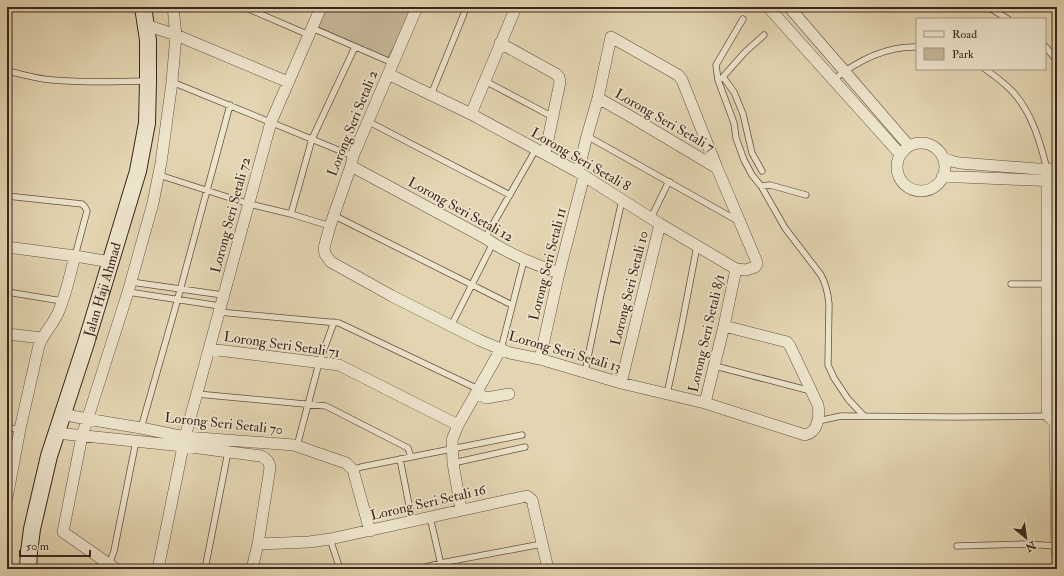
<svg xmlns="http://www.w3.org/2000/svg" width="1064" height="576" font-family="'IM FELL Double Pica',serif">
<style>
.green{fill:#c6b798;stroke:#806f5b}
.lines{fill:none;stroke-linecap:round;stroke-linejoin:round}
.lane-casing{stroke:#645243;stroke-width:7}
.street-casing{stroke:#645243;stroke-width:12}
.secondary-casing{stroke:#3a271e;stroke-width:18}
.lane{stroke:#ede4cc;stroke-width:5.5}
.street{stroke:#ede4cc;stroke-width:11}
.secondary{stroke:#ede4cc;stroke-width:16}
.labels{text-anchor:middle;stroke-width:3.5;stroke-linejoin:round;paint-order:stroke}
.street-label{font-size:14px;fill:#3a271e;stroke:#ede4cc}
</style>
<rect width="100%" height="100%" fill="#e3d5b1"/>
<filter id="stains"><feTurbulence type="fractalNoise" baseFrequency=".005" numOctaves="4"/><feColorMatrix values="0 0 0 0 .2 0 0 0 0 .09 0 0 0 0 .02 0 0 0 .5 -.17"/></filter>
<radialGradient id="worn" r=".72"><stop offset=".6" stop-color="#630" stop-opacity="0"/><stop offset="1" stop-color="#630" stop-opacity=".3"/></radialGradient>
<!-- green -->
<path class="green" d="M326,7H405L413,10L388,58L318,27Z"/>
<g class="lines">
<!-- lane casing -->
<g class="lane-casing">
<path id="lane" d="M244,7L309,35
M984,7L993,10L1008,19
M743,19L716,65L718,80L734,123L736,138L744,160L752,175L761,186L785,228L821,275C826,284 828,293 829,304L828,365L834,378L848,399L864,416
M312,28L393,63
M1045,46L1057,61
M985,69C995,76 1004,83 1012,91C1032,112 1040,142 1047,169
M7,71C22,74 37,79 53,80C84,83 115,82 146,81
M723,77L734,92L743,114L752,153L762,171
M722,78L745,52L764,35
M833,80C857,61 885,46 917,47
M485,81L553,117
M172,82L353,156
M431,95L463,16L466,7
M368,122L373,124L510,195
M587,136L738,221
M159,175L249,204L291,214L330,226
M761,186L770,185L806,195
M7,196L82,204L85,207L87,211L75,256
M291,214L312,139L355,47
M333,215L512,305
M651,218L667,185L670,182
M485,238L536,149
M1047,258H1057
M131,282L223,295
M1011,284H1047
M7,292L62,301
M128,292L220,306
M219,312L339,323L478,389
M451,326L493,243
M501,349L524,260
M715,366L811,391
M585,372L601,294L622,200
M197,394L326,406L408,448L411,457
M667,394L681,329L697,246
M818,421L841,416L954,417L1057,416
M7,428L20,429
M141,428L175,309L230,105
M297,446L319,363L334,322
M400,459L412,520
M453,463L525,447
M353,470L361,467L522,435
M430,517L442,569
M330,539L340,569
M957,546L1026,544L1056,546
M109,565L114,551L136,441
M205,569L228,452
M418,569L441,563L542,544"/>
</g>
<!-- street casing -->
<g class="street-casing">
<path id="street" d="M417,7L353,156L351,166L330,226L324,248L325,254L331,262L392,296L479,340L510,353L540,359L621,383L705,403L805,435C818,432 820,417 818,405L790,346L787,342L724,326
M768,7L900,154
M789,7L909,146
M146,25L176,35L288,82
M500,43L556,74L559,77L560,82L545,154
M388,74L471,114L578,172L660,224L736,269L746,270L755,267L757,264L756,260L717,168L682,80L678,75L611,37L598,98L587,136L578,172
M598,98L628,115L717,168
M471,114L516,7
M897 167a24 24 0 1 1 48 0a24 24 0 1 1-48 0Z
M943,158L951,161L960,163L1038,169H1057
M351,166L485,238C508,254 533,264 559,273
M1047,169V409L1049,417L1055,422V429L1057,554
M942,177H961L1057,181
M7,247L75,256L111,262
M7,334L42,338
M209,349L339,365L458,425
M540,359L559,273L584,176
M621,383L660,224
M476,393L486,398L509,394
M705,403L724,326L736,269
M62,414L87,419L141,428L185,437L294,445L346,463L353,470L370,531
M56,433L183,446L261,456C267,459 269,461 270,468L258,544L252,569
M7,498L20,429L39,345C44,333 53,324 58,313C66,295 70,274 75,256
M461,510L453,463L452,440L458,425L501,349
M258,544L309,542L330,539L527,496L532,500L548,569
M116,569L63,532L82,436L128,292L153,203L161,163L172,82L176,35L173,7
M158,569L185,437L271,122L321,7"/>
</g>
<!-- secondary casing -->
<g class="secondary-casing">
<g id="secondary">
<path id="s1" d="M28,569L29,552L32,529L49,456L86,343L138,171L147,123L148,81V40L143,7"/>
</g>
</g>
<!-- lane -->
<use href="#lane" class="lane"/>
<!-- street -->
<use href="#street" class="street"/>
<!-- secondary -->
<use href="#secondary" class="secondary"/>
</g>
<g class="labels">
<!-- street labels -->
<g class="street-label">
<text transform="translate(665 120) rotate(30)" y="5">Lorong Seri Setali 7</text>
<text transform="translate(352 123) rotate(-68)" y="5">Lorong Seri Setali 2</text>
<text transform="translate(581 159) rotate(30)" y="5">Lorong Seri Setali 8</text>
<text transform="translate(461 209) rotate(29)" y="5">Lorong Seri Setali 12</text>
<text transform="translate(230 215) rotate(-75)" y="5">Lorong Seri Setali 72</text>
<text transform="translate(547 264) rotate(-76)" y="5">Lorong Seri Setali 11</text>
<text transform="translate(629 288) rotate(-76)" y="5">Lorong Seri Setali 10</text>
<text dy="5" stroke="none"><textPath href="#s1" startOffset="290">Jalan Haji Ahmad</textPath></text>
<text transform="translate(706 333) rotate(-77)" y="5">Lorong Seri Setali 8/1</text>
<text transform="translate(282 344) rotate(8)" y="5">Lorong Seri Setali 71</text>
<text transform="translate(565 351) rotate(16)" y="5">Lorong Seri Setali 13</text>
<text transform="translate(224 423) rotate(6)" y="5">Lorong Seri Setali 70</text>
<text transform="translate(428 502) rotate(-13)" y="5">Lorong Seri Setali 16</text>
</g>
</g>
<!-- margin -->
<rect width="1064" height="576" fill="none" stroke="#e3d5b1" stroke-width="24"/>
<rect x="8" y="8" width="1048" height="560" fill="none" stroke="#3a271e" stroke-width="2"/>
<rect x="12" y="12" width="1040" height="552" fill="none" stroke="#3a271e"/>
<!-- legend -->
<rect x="916" y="18" width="130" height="52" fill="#ede4cc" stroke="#a59886"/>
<rect x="924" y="31" width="20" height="6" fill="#ede4cc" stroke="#a59886"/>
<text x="952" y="38" font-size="12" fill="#3a271e">Road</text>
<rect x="924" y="48" width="20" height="12" fill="#c6b798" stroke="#a59886"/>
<text x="952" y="58" font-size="12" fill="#3a271e">Park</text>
<!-- north arrow -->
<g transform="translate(1026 538) rotate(151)" stroke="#ede4cc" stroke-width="3" paint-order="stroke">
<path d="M0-3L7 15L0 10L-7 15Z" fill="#3a271e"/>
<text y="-6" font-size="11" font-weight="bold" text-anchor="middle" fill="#3a271e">N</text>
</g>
<!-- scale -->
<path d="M20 550v6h70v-6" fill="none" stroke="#3a271e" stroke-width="2"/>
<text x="26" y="550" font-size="12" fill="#3a271e" stroke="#ede4cc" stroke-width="3" paint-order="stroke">50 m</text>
<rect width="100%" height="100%" filter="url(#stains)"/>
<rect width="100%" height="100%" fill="url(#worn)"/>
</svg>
